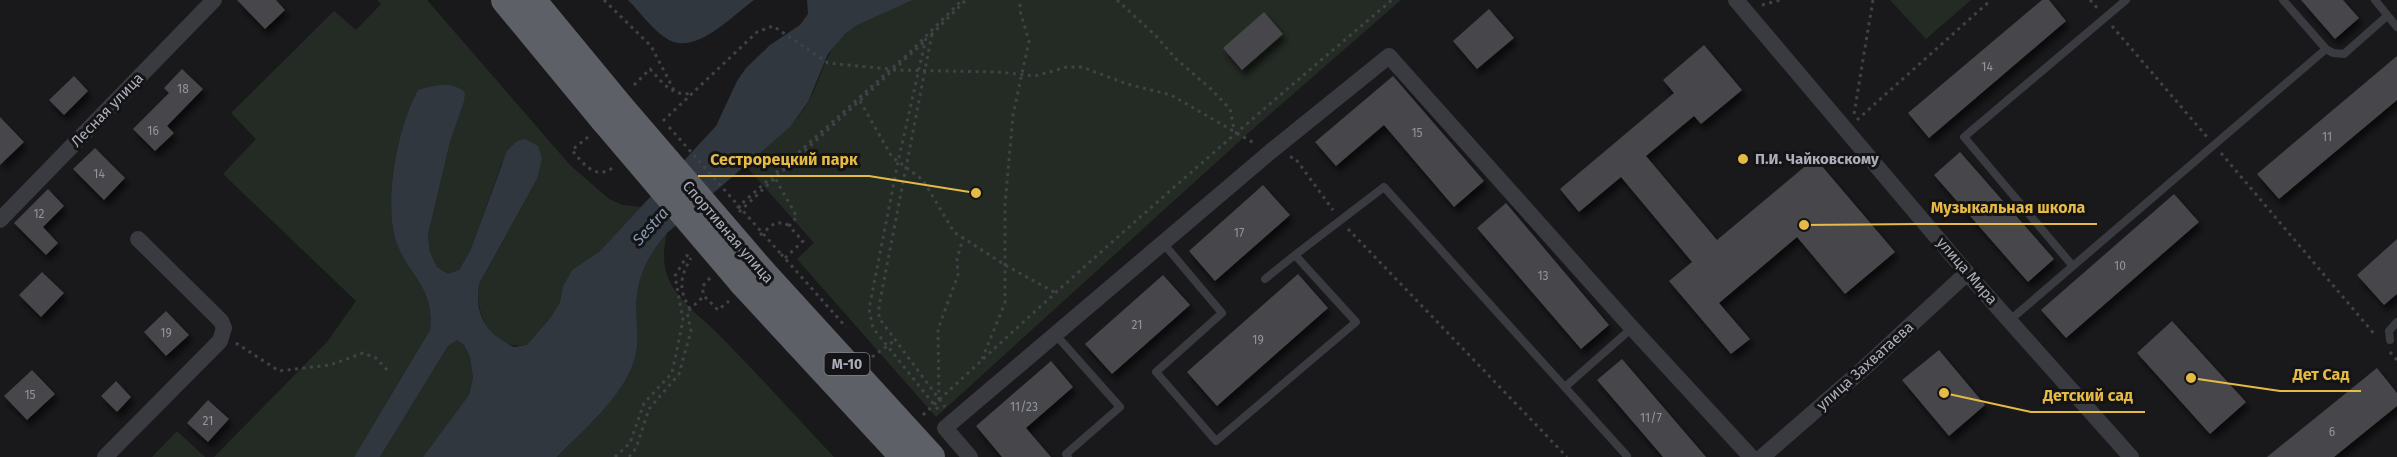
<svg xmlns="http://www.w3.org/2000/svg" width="2397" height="457" font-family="'Fira Sans',sans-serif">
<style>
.green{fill:#232b24}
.water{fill:#30373e}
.building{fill:#46464b;filter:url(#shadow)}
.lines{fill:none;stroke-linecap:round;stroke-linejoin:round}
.path{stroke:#404247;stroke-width:3;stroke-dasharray:3 4.5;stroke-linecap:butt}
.service{stroke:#3a3b40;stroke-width:8}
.minor{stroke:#3a3b40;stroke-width:16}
.trunk{stroke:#5e6067;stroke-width:28}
.path-bridge{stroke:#404247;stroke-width:3;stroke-dasharray:3 4.5;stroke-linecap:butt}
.trunk-bridge{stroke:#5e6067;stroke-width:28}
.poi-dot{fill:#e6bb45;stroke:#141416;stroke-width:2}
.labels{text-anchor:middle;stroke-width:6;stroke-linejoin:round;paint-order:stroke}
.number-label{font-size:12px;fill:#92959e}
.shield{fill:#141416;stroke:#7e8089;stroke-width:1.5}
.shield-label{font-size:14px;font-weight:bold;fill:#acafba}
.street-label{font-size:15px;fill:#acafba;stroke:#141416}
.poi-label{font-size:15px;font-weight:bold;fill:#acafba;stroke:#141416;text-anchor:start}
.water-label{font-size:16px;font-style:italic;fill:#869ab2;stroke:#141416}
.leader{fill:none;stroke:#e6bb45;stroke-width:2}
.callout-dot{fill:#e6bb45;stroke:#141416;stroke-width:2}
.callout-label{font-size:16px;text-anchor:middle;font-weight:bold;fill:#e6bb45;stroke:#141416;stroke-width:6;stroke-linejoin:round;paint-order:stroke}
</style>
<defs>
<filter id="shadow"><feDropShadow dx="3.5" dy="6" stdDeviation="3" flood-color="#0009"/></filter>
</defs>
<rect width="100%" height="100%" fill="#19191b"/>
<!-- green -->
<path class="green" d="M377,0H427L570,165L609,199L623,205L642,207L600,251L572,270L563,286L560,302L551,317L527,345C490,351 475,315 479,284L537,179L502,163L470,251L459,270L448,275L437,267L430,252L428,235L450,142L464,102L418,90C398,125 384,198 395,238C406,275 435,285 430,330L354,457H214L327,342L356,301L223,174L256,139L231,113L334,11L356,30L381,4Z
M913,0H1401L1253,129L936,417L797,259L814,243L745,165C767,146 792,129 807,104C822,79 822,57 844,35C861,18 891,10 913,0Z
M1890,0H1971L1926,39Z
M667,233C663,251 662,265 670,282C680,303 704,319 720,336C759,375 796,417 834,457H557C583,430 620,400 633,364C642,338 634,319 637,295C640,270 652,251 667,233Z
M457,340L464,345L470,357L473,378L469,396L423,457H380L448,346Z
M177,431L205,457H152Z"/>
<!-- water -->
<path class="water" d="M628,0H754C732,16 696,55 669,40C653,31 641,13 628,0Z
M807,0H913L857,25L845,34L828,54L808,102L790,127L667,233C652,251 640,270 637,295C634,318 642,338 633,364C620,400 583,430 557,457H423L469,395L473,378L470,357L464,345L457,340L448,346L380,457H354L430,330C435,285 406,275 395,238C384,198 398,125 418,90C434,85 451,81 465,92L464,102L450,142L428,235L430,252L437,267L448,274L459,270L470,251L507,151L517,141L525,139L538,146L542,158L537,179L479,284C475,316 485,333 514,347L527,345L551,317L560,302L563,286L572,270L600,251L716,126L737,81L746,68L770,45L800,25L808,14Z"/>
<!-- building -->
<path class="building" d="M237,0H276L285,10L265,29Z
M2042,0H2049L2066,21L1929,138L1908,113Z
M2301,0H2343L2359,18L2335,39Z
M1489,9L1514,38L1477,69L1453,41Z
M1264,12L1283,34L1242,70L1223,48Z
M1704,45L1742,90L1701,124L1694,116L1646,156L1717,240L1815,158L1895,252L1845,294L1797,237L1719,303L1750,339L1731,354L1669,281L1692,262L1621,177L1579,212L1560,189L1674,93L1663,80Z
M2397,56V100L2279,199L2257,174Z
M182,69L203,89L167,126L174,133L155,151L133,129L169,93L164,88Z
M74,76L88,91L64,115L49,100Z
M1393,76L1484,181L1454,207L1384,125L1336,166L1315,142Z
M0,117L24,142L0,165Z
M95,148L125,178L104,200L73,169Z
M1960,152L2054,259L2028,282L1934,175Z
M1263,185L1290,215L1215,281L1189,251Z
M48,189L64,206L43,227L58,243L46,255L14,223Z
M2174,194L2199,222L2066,338L2041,310Z
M1506,203L1609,325L1581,349L1477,228Z
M2397,239V294L2384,305L2357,275Z
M42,272L64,293L41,317L19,295Z
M1298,274L1328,308L1217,406L1187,372Z
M1163,275L1190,305L1112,374L1085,344Z
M166,311L189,335L166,356L144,332Z
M2172,321L2246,402L2210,434L2137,353Z
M1939,350L1985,405L1949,436L1902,380Z
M1622,359L1706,457H1663L1597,380Z
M1051,361L1073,387L1026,428L1051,457H1002L976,426Z
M2377,368L2397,393V406L2334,457H2267Z
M32,370L55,394L27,420L4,396Z
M116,381L131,397L117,412L101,396Z
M208,400L229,419L208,442L187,423Z"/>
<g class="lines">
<!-- path -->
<path class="path" d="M604,0L651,46L675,92
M1117,0L1156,36L1176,59L1211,89L1230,109L1234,129
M2090,0L2098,9
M1762,5L1780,0
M2112,26L2207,137
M932,34L879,306V318L945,407
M931,35L966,0
M926,38L898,162L869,309L873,328L940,412
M893,70L998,72L1035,76L1067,67H1082L1127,84L1171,95L1254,143
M634,85L650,69C662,82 672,97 691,93
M860,101L892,157L923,180L954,232L1005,265L1056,293
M1854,114L1873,0
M1857,120L1991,0
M663,121L757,32L773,26L828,63L889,69
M588,137L572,150C583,164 596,181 614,167
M2221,153L2376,336
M1290,157L1295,158L1333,210
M737,208L911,51L962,0
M739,212L775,178
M1348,229L1567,457
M760,235L775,223H785L789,226
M781,254L846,327
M785,258L803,241L789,226L797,217L775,178L924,42
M710,278L702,287L704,296L718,310L729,301
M690,309C678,289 680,277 691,258
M236,343L279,371L330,365L363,353L376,358L389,372
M2390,352L2397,360
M872,357L894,341
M982,359L1005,303V205L1013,115L1029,41L1020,11V0
M939,400L938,329L958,275L957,259L963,238
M923,415C1075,272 1233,134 1392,0
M615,457L630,443L644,403L672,373L683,320L675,276L688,254
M629,457L636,448L649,409L679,374L691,331L687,312L704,296"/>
<!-- service -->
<path class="service" d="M2375,0L2397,27
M2326,49L2333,53L2344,54L2387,16
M1163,243L1222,313L1156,372L1216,441L1356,322L1295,255L1265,279
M1295,255L1384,187L1627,456
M2072,265L1964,137L2126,0
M2010,320L2326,49L2283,0
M1055,334L1120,407L1066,454L1068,457
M2390,340L2389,331L2397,322
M1565,387L1632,328"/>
<!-- minor -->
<path class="minor" d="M1736,0L1967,273L2131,457
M0,220L214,0
M105,457L220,341L224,328L221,321L138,239
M970,457L945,428L1270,152L1389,56L1632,328L1751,457
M1762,457L1862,370L1967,273"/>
<!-- trunk -->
<path class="trunk" d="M505,0L605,121
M532,0L621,108
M762,272L931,457
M743,283L904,457"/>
<!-- path-bridge -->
<path class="path-bridge" d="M669,127L781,254"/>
<!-- trunk-bridge -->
<path class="trunk-bridge" d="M621,108L762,272
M605,121L743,283"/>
</g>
<!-- markers -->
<circle class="poi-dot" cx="1743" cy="159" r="6"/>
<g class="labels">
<!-- number labels -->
<g class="number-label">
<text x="1987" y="71">14</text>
<text x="183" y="93">18</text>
<text x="153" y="135">16</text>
<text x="1417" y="137">15</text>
<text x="2327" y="141">11</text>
<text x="99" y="178">14</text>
<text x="39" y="218">12</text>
<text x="1239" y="237">17</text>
<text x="2120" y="270">10</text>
<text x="1543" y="280">13</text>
<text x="1137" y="329">21</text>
<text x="166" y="337">19</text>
<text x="1258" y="344">19</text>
<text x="30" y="399">15</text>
<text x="1024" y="411">11/23</text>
<text x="1651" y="422">11/7</text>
<text x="208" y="425">21</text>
<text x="2332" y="436">6</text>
</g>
<!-- shield labels -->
<rect class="shield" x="824.5" y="353" width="45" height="22" rx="4.5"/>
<g class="shield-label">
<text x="847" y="369">М-10</text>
</g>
<!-- street labels -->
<g class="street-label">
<text transform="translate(107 110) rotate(-46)" y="5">Лесная улица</text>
<text transform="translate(728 232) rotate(49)" y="5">Спортивная улица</text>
<text transform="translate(1967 271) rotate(49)" y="5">улица Мира</text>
<text transform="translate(1865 366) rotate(-42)" y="5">улица Захватаева</text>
</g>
<!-- poi labels -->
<g class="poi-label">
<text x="1755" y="164">П.И. Чайковскому</text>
</g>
<!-- water labels -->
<g class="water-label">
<text transform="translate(650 226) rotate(-48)" y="6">Sestra</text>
</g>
</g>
<!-- callouts -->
<path class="leader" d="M976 193L869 176H698M1804 225L1918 224H2097M2191 378L2280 391H2361M1944 393L2031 412H2145"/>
<g class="callout-dot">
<circle cx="976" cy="193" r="6"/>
<circle cx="1804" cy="225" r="6"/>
<circle cx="2191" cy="378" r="6"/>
<circle cx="1944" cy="393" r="6"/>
</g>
<g class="callout-label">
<text x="784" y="165">Сестрорецкий парк</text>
<text x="2008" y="213">Музыкальная школа</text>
<text x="2321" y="380">Дет Сад</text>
<text x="2088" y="401">Детский сад</text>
</g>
</svg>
